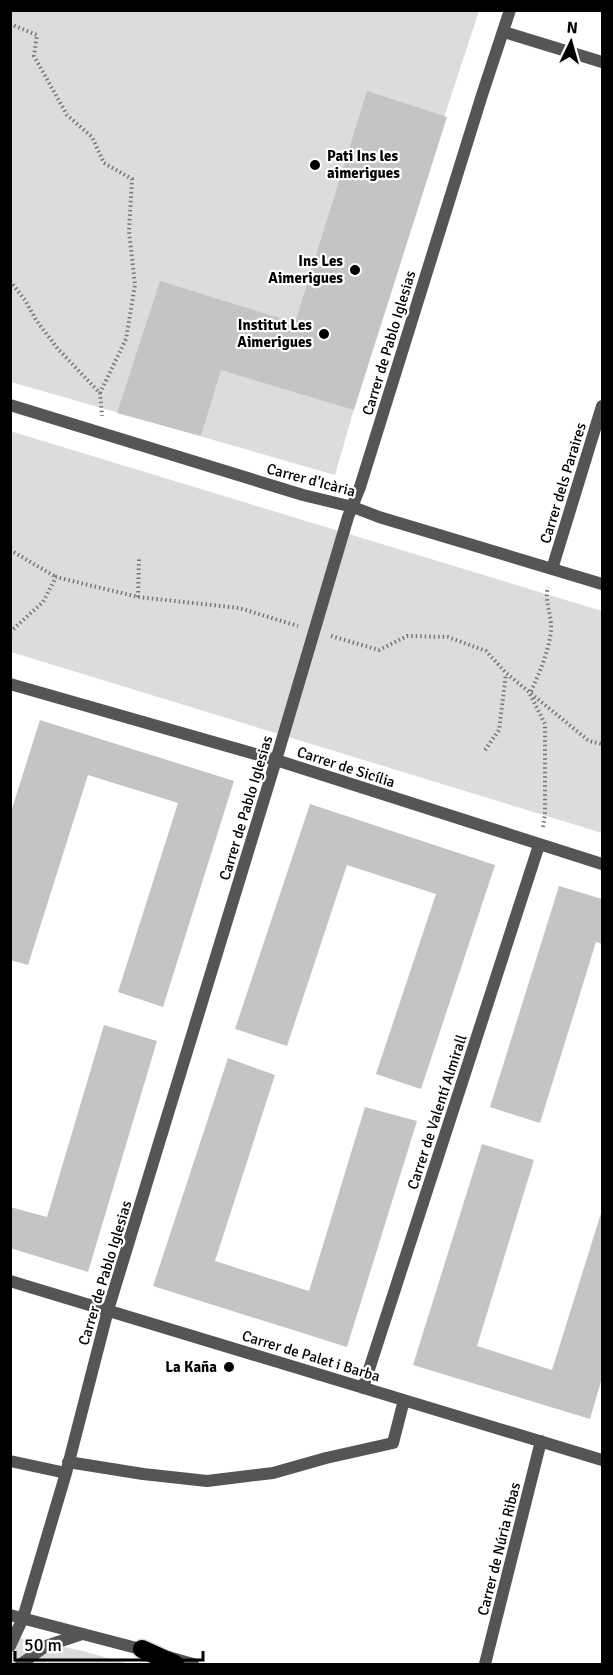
<svg xmlns="http://www.w3.org/2000/svg" width="613" height="1675" font-family="Signika,sans-serif">
<style>
.green{fill:#dcdcdc}
.building{fill:#c4c4c4}
.lines{fill:none;stroke-linecap:round;stroke-linejoin:round}
.motorway-casing{stroke:#dbdbdb;stroke-width:21}
.path{stroke:#777;stroke-width:4;stroke-dasharray:1.5 3;stroke-linecap:butt}
.minor{stroke:#555;stroke-width:12}
.tertiary{stroke:#555;stroke-width:12}
.motorway{stroke:#000;stroke-width:18}
.poi-dot{fill:#000;stroke:#fff;stroke-width:2}
.labels{text-anchor:middle;stroke-width:4.5;stroke-linejoin:round;paint-order:stroke}
.poi-label{font-size:15px;font-weight:bold;fill:#000;stroke:#fff;text-anchor:end}
.street-label{font-size:15px;fill:#000;stroke:#fff}
</style>
<rect width="100%" height="100%" fill="#fff"/>
<!-- green -->
<path class="green" d="M10,11H479L397,260L335,475L11,382Z
M10,431L602,611V833L11,652Z
M10,1636L83,1651L129,1664H11Z"/>
<!-- building -->
<path class="building" d="M367,91L447,117L354,410L221,370L201,436L117,413L160,281L295,323Z
M40,720L234,781L163,1007L118,992L178,803L88,775L28,965L10,960V815Z
M310,804L495,865L421,1089L376,1074L436,894L347,865L287,1046L235,1029Z
M559,886L602,899V944L596,942L540,1123L490,1107Z
M104,1025L157,1041L88,1272L10,1248V1207L47,1217Z
M228,1058L275,1075L215,1261L309,1291L365,1107L417,1121L347,1347L153,1286Z
M482,1144L534,1160L477,1346L552,1370L602,1210V1378L590,1419L413,1365Z"/>
<g class="lines">
<!-- motorway casing -->
<g class="motorway-casing">
<path id="motorway" d="M142,1649L175,1664"/>
</g>
<!-- path -->
<path class="path" d="M10,24L37,35L34,56L67,115L92,137L104,163L132,179L129,231L135,285L126,339L100,393
M10,281L25,300L36,320L58,349L100,393L102,416
M10,550L56,577
M138,597L139,557
M10,632L43,602L56,577L138,597L239,608L298,626
M331,636L379,650L407,636L448,637L486,651L506,673L589,741L602,744
M485,750L499,730L506,674
M543,827L545,815V724L530,694C539,673 549,652 551,630C552,615 544,601 548,587"/>
<!-- minor -->
<path class="minor" d="M504,32L602,62
M10,405L303,495L353,507L379,517L602,584
M552,569L602,406
M10,684L276,760L602,864
M10,1281L602,1460
M363,1388L539,845
M10,1461L66,1473
M68,1462L143,1474L207,1481L273,1473L326,1458L393,1443L404,1400
M23,1618L66,1473L108,1310L276,760L348,517L360,487L482,95L510,10
M485,1664L541,1441"/>
<!-- tertiary -->
<path class="tertiary" d="M10,1615L148,1651
M10,1646L23,1618
M168,1657L193,1664
M21,1664L46,1646L82,1634"/>
<!-- motorway -->
<use href="#motorway" class="motorway"/>
</g>
<!-- markers -->
<g class="poi-dot">
<circle cx="315" cy="165" r="6"/>
<circle cx="355" cy="270" r="6"/>
<circle cx="324" cy="334" r="6"/>
<circle cx="229" cy="1367" r="6"/>
</g>
<g class="labels">
<!-- poi labels -->
<g class="poi-label">
<text x="327" y="161" text-anchor="start">Pati Ins les<tspan x="327" dy="17">aimerigues</tspan></text>
<text x="343" y="266">Ins Les<tspan x="343" dy="17">Aimerigues</tspan></text>
<text x="312" y="330">Institut Les<tspan x="312" dy="17">Aimerigues</tspan></text>
<text x="217" y="1372">La Kaña</text>
</g>
<!-- street labels -->
<g class="street-label">
<text transform="translate(389 343) rotate(-73)" y="5">Carrer de Pablo Iglesias</text>
<text transform="translate(311 480) rotate(15)" y="5">Carrer d'Icària</text>
<text transform="translate(563 483) rotate(-73)" y="5">Carrer dels Paraires</text>
<text transform="translate(346 767) rotate(18)" y="5">Carrer de Sicília</text>
<text transform="translate(246 808) rotate(-73)" y="5">Carrer de Pablo Iglesias</text>
<text transform="translate(437 1112) rotate(-72)" y="5">Carrer de Valentí Almirall</text>
<text transform="translate(105 1273) rotate(-73)" y="5">Carrer de Pablo Iglesias</text>
<text transform="translate(311 1356) rotate(17)" y="5">Carrer de Palet i Barba</text>
<text transform="translate(499 1549) rotate(-76)" y="5">Carrer de Núria Ribas</text>
</g>
</g>
<!-- border -->
<rect width="613" height="1675" fill="none" stroke="#000000" stroke-width="24"/>
<!-- north arrow -->
<g transform="translate(571 42) rotate(5)" stroke="#ffffff" stroke-width="4.5" paint-order="stroke">
<path d="M0-4.5L10 22L0 15L-10 22Z" fill="#000000"/>
<text y="-9" font-size="16" font-weight="bold" text-anchor="middle" fill="#000000">N</text>
</g>
<!-- scale -->
<path d="M15 1651v9h188v-9" fill="none" stroke="#000000" stroke-width="3"/>
<text x="24" y="1651" font-size="18" fill="#000000" stroke="#ffffff" stroke-width="4.5" paint-order="stroke">50 m</text>
</svg>
